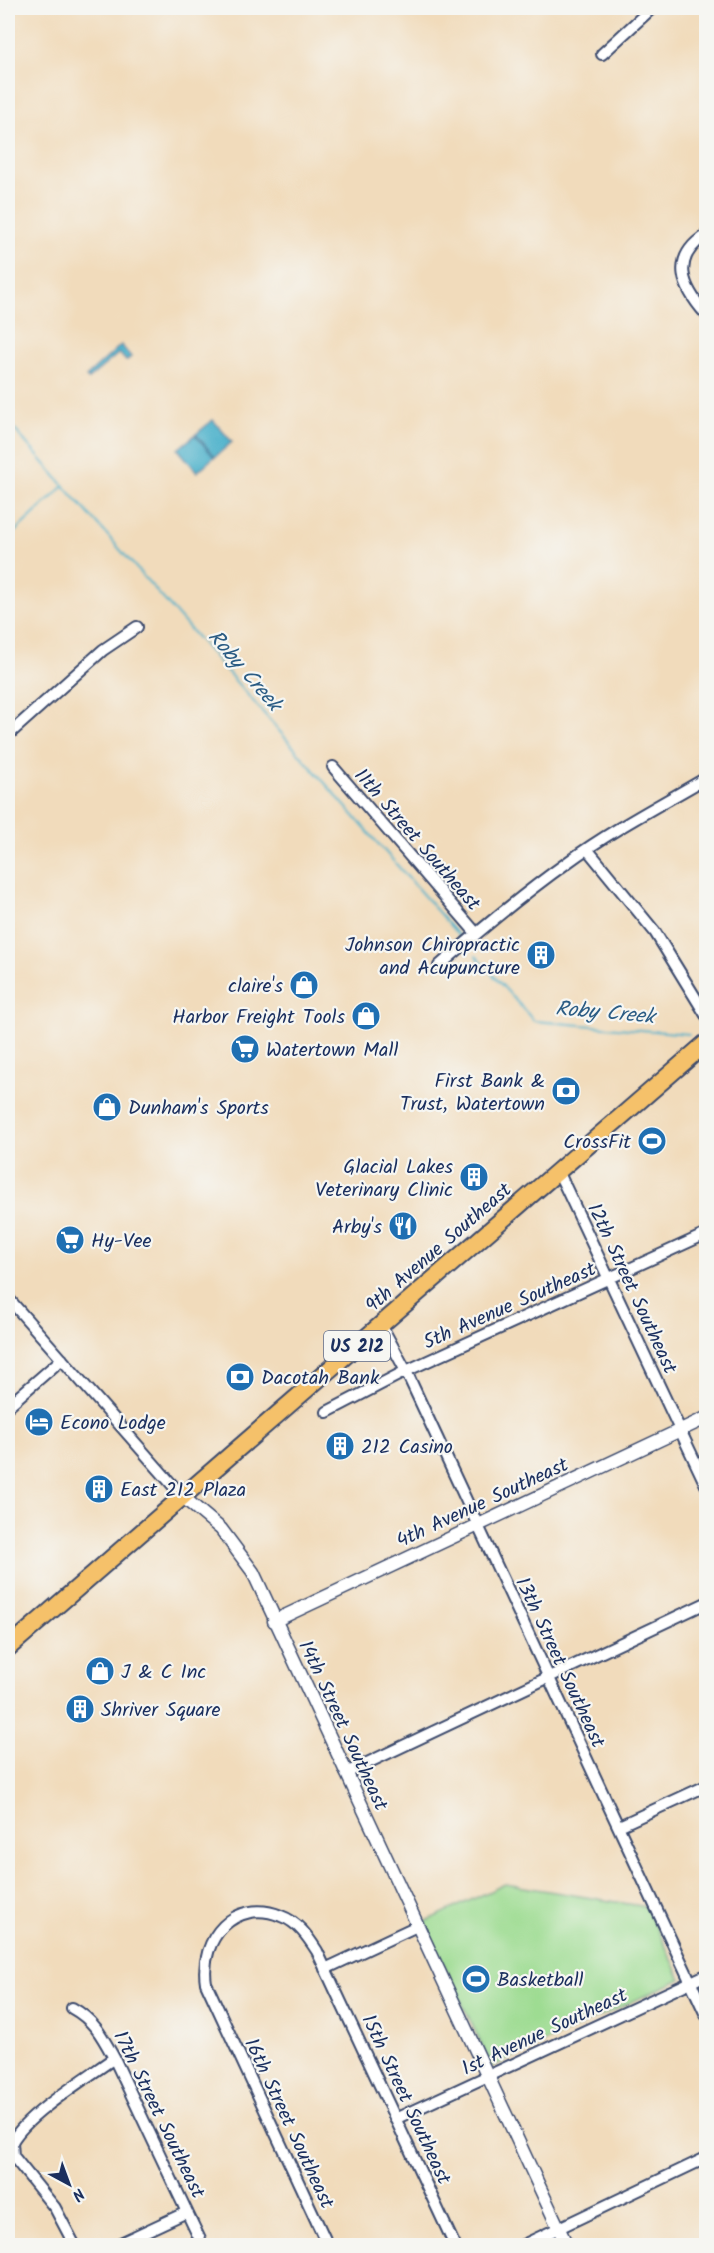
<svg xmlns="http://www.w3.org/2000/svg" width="714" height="2253" font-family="Kalam,sans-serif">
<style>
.green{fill:#9edc92;stroke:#5c8678;stroke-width:1.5}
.water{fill:#4ab0ca;stroke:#327094;stroke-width:1.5}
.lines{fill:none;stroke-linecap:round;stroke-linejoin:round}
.stream{stroke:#4ab0ca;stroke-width:2}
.minor-casing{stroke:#3b496c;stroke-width:14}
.tertiary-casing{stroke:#3b496c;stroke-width:15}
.primary-casing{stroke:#3b496c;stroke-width:20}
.minor{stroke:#fff;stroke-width:10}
.tertiary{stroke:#fff;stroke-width:12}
.primary{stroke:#f5c16b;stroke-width:16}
.labels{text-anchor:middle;stroke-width:4.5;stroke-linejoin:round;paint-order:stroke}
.shield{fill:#f6f6f2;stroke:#5d6b8a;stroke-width:1.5}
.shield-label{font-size:18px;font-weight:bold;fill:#1b2f5e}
.street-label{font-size:20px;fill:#1b2f5e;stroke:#f6f6f2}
.poi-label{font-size:20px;fill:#1b2f5e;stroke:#f6f6f2;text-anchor:start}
.water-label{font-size:21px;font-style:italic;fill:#2b5c84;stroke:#f6f6f2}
</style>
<rect width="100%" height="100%" fill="#f6f6f2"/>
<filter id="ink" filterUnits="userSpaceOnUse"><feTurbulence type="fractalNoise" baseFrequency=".0167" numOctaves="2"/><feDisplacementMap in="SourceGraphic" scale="12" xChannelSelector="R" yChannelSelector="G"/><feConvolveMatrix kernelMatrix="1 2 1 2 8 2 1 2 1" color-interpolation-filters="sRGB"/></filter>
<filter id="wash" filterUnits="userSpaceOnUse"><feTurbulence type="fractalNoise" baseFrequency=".008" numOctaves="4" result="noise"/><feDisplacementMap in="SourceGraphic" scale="24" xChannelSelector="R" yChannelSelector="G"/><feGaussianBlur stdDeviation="1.35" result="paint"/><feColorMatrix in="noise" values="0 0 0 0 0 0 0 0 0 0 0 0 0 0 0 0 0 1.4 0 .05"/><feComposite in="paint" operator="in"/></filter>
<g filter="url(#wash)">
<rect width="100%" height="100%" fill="#f1dbbb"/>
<!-- green -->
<path class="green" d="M505,1884L647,1907L681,1979L492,2067L424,1922Z"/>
<!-- water -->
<path class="water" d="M121,345L131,357L126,361L119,353L88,379L86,377Z
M213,420L232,442L215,457L196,434Z
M195,435L214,457L197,472L178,449Z"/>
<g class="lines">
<!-- stream -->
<path class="stream" d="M8,422L461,938
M8,538L63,487
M476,956L534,1021L689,1034"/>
</g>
</g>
<g filter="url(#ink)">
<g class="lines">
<!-- minor casing -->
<g class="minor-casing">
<path id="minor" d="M602,54L652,8
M706,235C669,259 683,288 706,314
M8,735L103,650L137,627
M333,767L476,933
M587,849L655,932L706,1015
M439,966C480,930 523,894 568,862C612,830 660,805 706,778
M558,1171L706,1485
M8,1298L183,1497
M381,1325L406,1371L706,2015
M8,1406L62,1359
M327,1412L406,1371L706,1234
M346,1773L706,1603
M619,1826L706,1786
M325,1969L417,1926
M72,2008C94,2020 102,2036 114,2058L203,2246
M395,2119L706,1975
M75,2246L55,2208L13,2156L12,2142C26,2115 88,2077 114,2058
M114,2246L187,2212
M328,2246L206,1983C199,1939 235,1897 281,1916C298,1922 308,1937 317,1951L455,2246
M521,2246L706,2158"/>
</g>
<!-- tertiary casing -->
<g class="tertiary-casing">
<path id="tertiary" d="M183,1497L221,1529L253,1572L567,2246
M274,1621L706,1418"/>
</g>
<!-- primary casing -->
<g class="primary-casing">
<path id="primary" d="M8,1648L706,1043"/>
</g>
<!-- minor -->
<use href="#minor" class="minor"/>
<!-- tertiary -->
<use href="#tertiary" class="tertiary"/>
<!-- primary -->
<use href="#primary" class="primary"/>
</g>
</g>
<!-- icons -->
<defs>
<g id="building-disc" transform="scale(1.5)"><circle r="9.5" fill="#1f6fb2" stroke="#f6f6f2"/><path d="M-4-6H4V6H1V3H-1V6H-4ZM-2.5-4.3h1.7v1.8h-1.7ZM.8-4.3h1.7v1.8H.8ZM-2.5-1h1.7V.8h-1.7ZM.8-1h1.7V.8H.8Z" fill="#fff"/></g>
<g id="shop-disc" transform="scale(1.5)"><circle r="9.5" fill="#1f6fb2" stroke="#f6f6f2"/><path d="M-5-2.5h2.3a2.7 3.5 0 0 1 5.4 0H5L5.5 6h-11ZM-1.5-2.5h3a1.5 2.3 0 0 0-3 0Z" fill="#fff"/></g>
<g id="supermarket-disc" transform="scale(1.5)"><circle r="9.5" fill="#1f6fb2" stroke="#f6f6f2"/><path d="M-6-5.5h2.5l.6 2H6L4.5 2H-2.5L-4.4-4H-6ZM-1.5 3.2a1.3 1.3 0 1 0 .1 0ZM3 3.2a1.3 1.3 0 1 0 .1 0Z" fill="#fff"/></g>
<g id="bank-disc" transform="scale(1.5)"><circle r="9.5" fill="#1f6fb2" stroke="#f6f6f2"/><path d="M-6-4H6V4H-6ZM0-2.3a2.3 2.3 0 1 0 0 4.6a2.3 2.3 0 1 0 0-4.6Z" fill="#fff"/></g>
<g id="stadium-disc" transform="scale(1.5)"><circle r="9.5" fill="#1f6fb2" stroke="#f6f6f2"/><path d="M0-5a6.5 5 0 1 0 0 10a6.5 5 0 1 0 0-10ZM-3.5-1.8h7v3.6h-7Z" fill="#fff"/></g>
<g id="restaurant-disc" transform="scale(1.5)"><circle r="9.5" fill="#1f6fb2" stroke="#f6f6f2"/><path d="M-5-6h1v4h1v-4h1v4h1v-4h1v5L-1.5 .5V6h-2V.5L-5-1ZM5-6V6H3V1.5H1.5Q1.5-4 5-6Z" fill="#fff"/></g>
<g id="hotel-disc" transform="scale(1.5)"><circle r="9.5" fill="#1f6fb2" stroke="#f6f6f2"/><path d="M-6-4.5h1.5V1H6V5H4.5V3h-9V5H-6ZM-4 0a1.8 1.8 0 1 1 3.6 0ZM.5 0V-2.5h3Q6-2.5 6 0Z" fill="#fff"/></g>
</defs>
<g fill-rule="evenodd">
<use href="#building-disc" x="541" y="955"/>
<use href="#shop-disc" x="304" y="985"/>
<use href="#shop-disc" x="366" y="1016"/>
<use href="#supermarket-disc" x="245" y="1049"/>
<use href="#bank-disc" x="566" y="1091"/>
<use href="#shop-disc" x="107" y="1107"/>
<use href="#stadium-disc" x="652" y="1141"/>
<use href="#building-disc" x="474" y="1177"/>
<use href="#restaurant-disc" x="403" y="1226"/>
<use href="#supermarket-disc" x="70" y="1240"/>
<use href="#bank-disc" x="240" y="1377"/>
<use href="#hotel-disc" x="39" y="1422"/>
<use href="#building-disc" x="340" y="1446"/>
<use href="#building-disc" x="99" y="1489"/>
<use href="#shop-disc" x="100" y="1671"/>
<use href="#building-disc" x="80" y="1709"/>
<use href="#stadium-disc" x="476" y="1979"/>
</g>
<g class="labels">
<!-- shield labels -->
<rect class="shield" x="324" y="1331" width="66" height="30" rx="4.5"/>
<g class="shield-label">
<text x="357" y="1352">US 212</text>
</g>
<!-- street labels -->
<g class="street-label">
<text transform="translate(418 839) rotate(49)" y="7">11th Street Southeast</text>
<text transform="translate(438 1247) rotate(-41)" y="7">9th Avenue Southeast</text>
<text transform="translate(633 1288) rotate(65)" y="7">12th Street Southeast</text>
<text transform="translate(509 1305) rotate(-24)" y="7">5th Avenue Southeast</text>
<text transform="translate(482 1502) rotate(-25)" y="7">4th Avenue Southeast</text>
<text transform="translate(561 1662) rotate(65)" y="7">13th Street Southeast</text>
<text transform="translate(344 1725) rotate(65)" y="7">14th Street Southeast</text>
<text transform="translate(544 2031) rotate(-25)" y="7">1st Avenue Southeast</text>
<text transform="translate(407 2099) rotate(65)" y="7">15th Street Southeast</text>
<text transform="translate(160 2114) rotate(64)" y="7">17th Street Southeast</text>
<text transform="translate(290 2123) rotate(65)" y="7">16th Street Southeast</text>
</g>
<!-- poi labels -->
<g class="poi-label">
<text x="520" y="951" text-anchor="end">Johnson Chiropractic<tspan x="520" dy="23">and Acupuncture</tspan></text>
<text x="283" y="992" text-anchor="end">claire's</text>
<text x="345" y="1023" text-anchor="end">Harbor Freight Tools</text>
<text x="266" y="1056">Watertown Mall</text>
<text x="545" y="1087" text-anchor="end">First Bank &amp;<tspan x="545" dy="23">Trust, Watertown</tspan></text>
<text x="128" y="1114">Dunham's Sports</text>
<text x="631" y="1148" text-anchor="end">CrossFit</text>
<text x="453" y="1173" text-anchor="end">Glacial Lakes<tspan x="453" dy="23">Veterinary Clinic</tspan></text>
<text x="382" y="1233" text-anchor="end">Arby's</text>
<text x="91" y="1247">Hy-Vee</text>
<text x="261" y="1384">Dacotah Bank</text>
<text x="60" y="1429">Econo Lodge</text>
<text x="361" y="1453">212 Casino</text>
<text x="120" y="1496">East 212 Plaza</text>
<text x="121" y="1678">J &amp; C Inc</text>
<text x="101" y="1716">Shriver Square</text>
<text x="497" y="1986">Basketball</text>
</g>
<!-- water labels -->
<g class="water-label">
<text transform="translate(245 670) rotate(49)" y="7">Roby Creek</text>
<text transform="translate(605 1012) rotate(5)" y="7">Roby Creek</text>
</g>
</g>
<!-- margin -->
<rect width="714" height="2253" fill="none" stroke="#f6f6f2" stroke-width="30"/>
<!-- north arrow -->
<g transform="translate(69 2184) rotate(139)" stroke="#f6f6f2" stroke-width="4.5" paint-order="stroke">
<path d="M0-4.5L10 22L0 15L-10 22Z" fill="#1b2f5e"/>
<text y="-9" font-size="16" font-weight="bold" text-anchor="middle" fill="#1b2f5e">N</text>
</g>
</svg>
